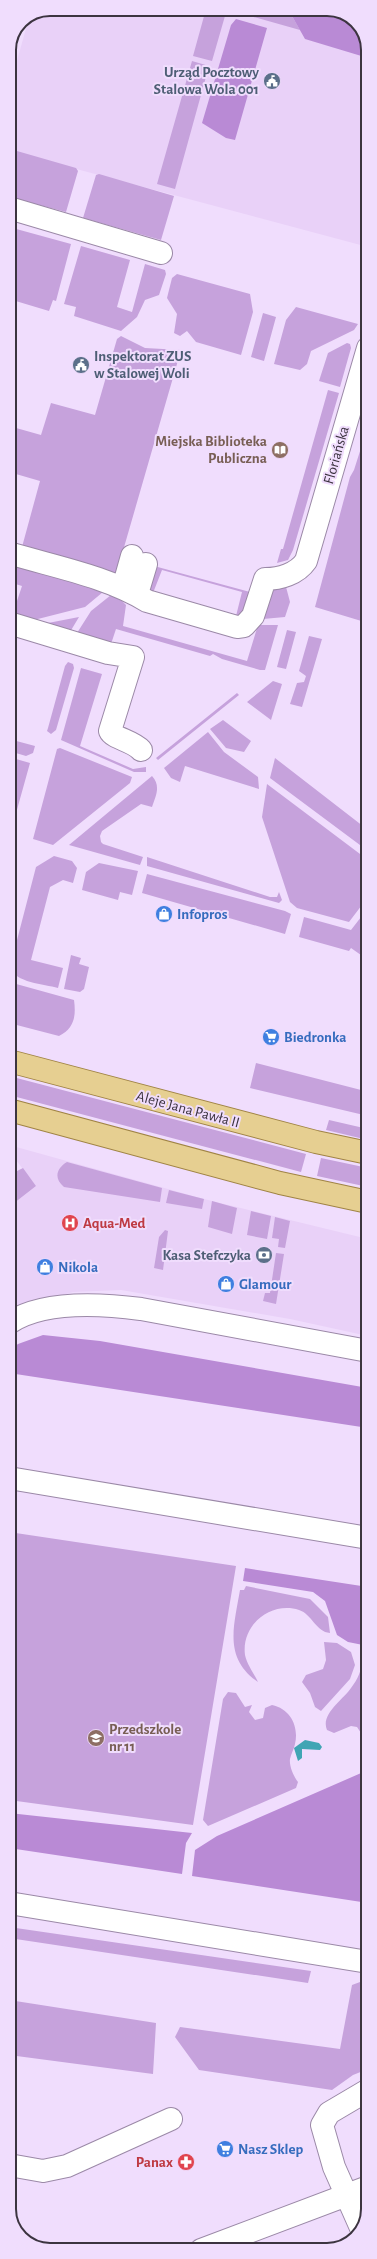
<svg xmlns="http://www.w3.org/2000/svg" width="377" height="2259" font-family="'Alegreya Sans',sans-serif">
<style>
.built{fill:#e9d1f8}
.green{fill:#c6a2dc}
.forest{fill:#b98ad5}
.water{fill:#40a5b4}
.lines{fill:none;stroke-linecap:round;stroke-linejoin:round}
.minor-casing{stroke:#9b89a7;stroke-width:24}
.major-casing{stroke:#a08445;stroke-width:24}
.minor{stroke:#fff;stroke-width:22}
.major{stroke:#e6cf91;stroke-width:22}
.labels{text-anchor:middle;stroke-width:4;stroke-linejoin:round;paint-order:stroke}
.service-label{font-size:15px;font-weight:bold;fill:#4e5e75;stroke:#f0ddfd;text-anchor:end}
.education-label{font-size:15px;font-weight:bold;fill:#785e54;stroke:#f0ddfd;text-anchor:end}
.street-label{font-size:15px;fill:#3c3440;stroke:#f0ddfd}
.shop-label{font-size:15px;font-weight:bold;fill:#366cbe;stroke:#f0ddfd;text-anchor:start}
.health-label{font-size:15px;font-weight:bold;fill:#be3a42;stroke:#f0ddfd;text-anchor:start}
.rim{fill:none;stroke:#3c3440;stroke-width:2}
</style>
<rect width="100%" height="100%" fill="#f0ddfd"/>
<!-- built -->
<path class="built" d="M51,9H261L368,45V247L9,151V89L29,18Z
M9,1145L204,1199L368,1239V1336L290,1319L121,1290L73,1292L9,1312V1207L36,1186L9,1151Z"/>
<!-- green -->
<path class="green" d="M206,9H227L212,61L193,56Z
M240,9H288L300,30L236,12Z
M192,61L209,66L175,189L157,184Z
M10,149L76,168L78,171L66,212L9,197Z
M99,174L174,196L161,240L83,218L96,175Z
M9,227L71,244L56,301L53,300L49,311L9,299Z
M81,246L130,260L117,307L132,312L145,264L165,270L166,274L159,295L145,300L137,317L121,331L74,316L76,307L64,304Z
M177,274L250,294L253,312L241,355L196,342L187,331L180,336L174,333L177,314L167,298L172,278Z
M296,307L358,324L354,330L311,351L307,364L300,370L274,364L286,320Z
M263,313L276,317L264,361L251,357Z
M121,336L145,348L181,350L116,575L22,547L40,481L9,472V426L41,435L51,403L95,415L117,339Z
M347,343L350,344L351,348L340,387L319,381L328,353Z
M328,390L339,393L293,550L288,560L277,563L281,549H283Z
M368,426V623L315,607L350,477L354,470Z
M154,566L250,592L253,600L239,617L236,616L242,592L162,570L153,593L148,589Z
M19,567L95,588L103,592L85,607L30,621L12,616L22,586L9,582V577L13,578L15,568Z
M285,583L290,602L285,617L263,619C266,600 265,589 285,583Z
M111,595L122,601L126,605L123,626L247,661L258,625H278L265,670H260L222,659L213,654L210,656L116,629L111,644L77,633L91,611Z
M79,617L70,632L47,625L48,623Z
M287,630L296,632L286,669L277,667Z
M309,636L322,639L302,707L290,704L297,683L304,682L306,676L299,671Z
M68,662L73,664L74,668L56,730L51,734L47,731L48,728L65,666Z
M81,668L102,674L80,746L133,769L146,767V772H134L61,740Z
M273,681L282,684L271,720L247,702Z
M237,693L239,695L158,760L156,758Z
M223,720L251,741L244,752L226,748L210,729Z
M208,732L224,752L258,777L259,789L185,766L180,782L171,778L164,768Z
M9,739L35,746L33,753L26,756L9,751Z
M60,748L132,777L130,783L53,845L33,839L57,749Z
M9,757L30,763L13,824L9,827Z
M275,758L368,830V851L270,778Z
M152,776C161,786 156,795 152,807L141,804L102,831L100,836L101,842L103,844L143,857L140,865L69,845Z
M267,784L368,860V897L349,922L297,908L290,902L262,817Z
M54,856L72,861L77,868L73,883L63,880L50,887L31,960L63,968L58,988C44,984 15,983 10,967L36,867Z
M147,857L270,897H277L279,892L282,900L279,903L147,866Z
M99,863L138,871L132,895L120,892L118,900L82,890L86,872Z
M147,874L285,911L291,914L285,934L142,893Z
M368,908V960L351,948L349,951L299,937L304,917L351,930Z
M71,955L81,958L79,964L89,967L84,989L80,992L64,989Z
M9,982L74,1000C76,1015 75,1028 59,1036L9,1023Z
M256,1063L365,1091L364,1096L368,1097V1116L250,1088Z
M9,1076L306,1154L301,1172L9,1095Z
M329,1120L368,1129V1140L326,1130Z
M321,1158L368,1168V1187L317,1176Z
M67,1162L162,1188L160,1202L64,1187C53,1178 57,1168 67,1162Z
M23,1168L36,1186L9,1207V1175Z
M169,1190L204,1199L202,1209L166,1203Z
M212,1201L237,1208L232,1234L208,1227Z
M251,1211L271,1216L267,1239L247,1235Z
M275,1217L290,1221L285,1248L278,1247L279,1239L272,1238Z
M165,1230L168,1231L163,1270L154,1268L159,1237Z
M276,1253L284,1254L276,1304L263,1301L265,1293H270Z
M9,1532L236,1566L193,1825L9,1800Z
M246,1586L310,1599L328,1617L330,1633C316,1632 312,1614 299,1610C271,1601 241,1625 245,1655C247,1665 254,1673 258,1682C223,1658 234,1626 240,1590H244Z
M324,1642L337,1643L351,1652L355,1665L350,1679L321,1711L315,1707L310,1693L302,1682L306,1675L323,1669L326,1660Z
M368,1654V1756L362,1759L363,1736L357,1727L351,1726L334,1733L327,1730C320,1714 344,1699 351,1688C358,1679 362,1670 362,1659Z
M228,1692L236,1693L245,1707L252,1705L249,1712L255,1720L263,1718L265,1708L272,1705C291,1709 299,1727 295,1744C294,1749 291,1754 290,1759C289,1766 294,1777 298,1782L296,1788L208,1826L203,1820L223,1699Z
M9,1927L311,1971L308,1983L9,1938Z
M368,1979V2069L353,2075L332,2090L199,2070L175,2037L180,2027L340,2049L352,1985Z
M9,2000L156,2023L153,2074L9,2055Z"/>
<!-- forest -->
<path class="forest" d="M288,9C301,9 319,6 332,10C355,16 368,35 368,58L305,39Z
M236,19L267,28L235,140L226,138L202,123L231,25Z
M43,1335L100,1341L368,1388V1428L9,1373V1351L18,1344Z
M245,1568L368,1587V1646L348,1642L337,1635L325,1601L313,1592L243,1581Z
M368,1770V1903L192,1876L195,1850L217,1836Z
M9,1813L192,1833L186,1843L182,1874L9,1848Z"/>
<!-- water -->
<path class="water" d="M305,1740L319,1743L322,1747L320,1750L302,1749V1758L298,1761L294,1748Z"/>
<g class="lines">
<!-- minor casing -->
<g class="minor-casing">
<path id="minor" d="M9,208L161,253
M9,553C55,567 106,576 147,601L237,627L244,626L253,616L265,579C280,579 297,574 306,561L368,348
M123,588L132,556
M137,594L146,564
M9,623L108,653L133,657L110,731C113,738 133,741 141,750
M9,1323C43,1300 103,1304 141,1309L368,1351
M9,1478L368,1538
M9,1903L368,1962
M9,2165L43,2171L67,2166L171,2119
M361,2228L334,2167L322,2125L329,2113L368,2090
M201,2250L368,2187"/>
</g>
<!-- major casing -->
<g class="major-casing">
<path id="major" d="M9,1061L316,1142L368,1153
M9,1110L280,1183L368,1202"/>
</g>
<!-- minor -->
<use href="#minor" class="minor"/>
<!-- major -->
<use href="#major" class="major"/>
</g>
<!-- icons -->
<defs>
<g id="civic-disc" transform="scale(0.9)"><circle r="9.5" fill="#5c6f8a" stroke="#f0ddfd"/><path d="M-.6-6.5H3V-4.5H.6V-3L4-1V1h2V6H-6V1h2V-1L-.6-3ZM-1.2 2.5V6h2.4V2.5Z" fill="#fff"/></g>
<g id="library-disc" transform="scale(0.9)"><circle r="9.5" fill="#8d6e63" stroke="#f0ddfd"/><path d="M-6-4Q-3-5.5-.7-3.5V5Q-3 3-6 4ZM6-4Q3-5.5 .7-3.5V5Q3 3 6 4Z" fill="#fff"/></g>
<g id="shop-disc" transform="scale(0.9)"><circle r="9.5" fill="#3f7fe0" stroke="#f0ddfd"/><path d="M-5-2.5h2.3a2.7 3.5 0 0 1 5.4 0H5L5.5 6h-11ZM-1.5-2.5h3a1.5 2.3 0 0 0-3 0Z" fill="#fff"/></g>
<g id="supermarket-disc" transform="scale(0.9)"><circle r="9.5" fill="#3f7fe0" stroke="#f0ddfd"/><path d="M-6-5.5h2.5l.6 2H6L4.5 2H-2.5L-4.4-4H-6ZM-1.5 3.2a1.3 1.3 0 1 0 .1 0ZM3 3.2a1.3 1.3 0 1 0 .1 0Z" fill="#fff"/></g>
<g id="hospital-disc" transform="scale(0.9)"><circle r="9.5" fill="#e0444e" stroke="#f0ddfd"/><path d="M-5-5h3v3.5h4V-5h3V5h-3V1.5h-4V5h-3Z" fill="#fff"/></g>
<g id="bank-disc" transform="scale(0.9)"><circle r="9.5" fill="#5c6f8a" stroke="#f0ddfd"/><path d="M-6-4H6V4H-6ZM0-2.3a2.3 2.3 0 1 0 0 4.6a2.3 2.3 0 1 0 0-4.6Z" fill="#fff"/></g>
<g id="school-disc" transform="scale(0.9)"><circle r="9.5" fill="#8d6e63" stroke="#f0ddfd"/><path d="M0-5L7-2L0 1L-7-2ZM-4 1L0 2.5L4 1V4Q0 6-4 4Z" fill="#fff"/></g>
<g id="pharmacy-disc" transform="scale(0.9)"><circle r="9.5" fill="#e0444e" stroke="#f0ddfd"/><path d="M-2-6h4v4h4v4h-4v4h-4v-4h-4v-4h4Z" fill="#fff"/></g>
</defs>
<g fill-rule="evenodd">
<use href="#civic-disc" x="272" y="81"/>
<use href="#civic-disc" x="81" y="365"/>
<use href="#library-disc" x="280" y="450"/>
<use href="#shop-disc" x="164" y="914"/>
<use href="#supermarket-disc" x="271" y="1037"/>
<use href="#hospital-disc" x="70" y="1223"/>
<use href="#bank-disc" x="264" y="1255"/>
<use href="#shop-disc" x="45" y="1267"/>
<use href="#shop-disc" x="226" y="1284"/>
<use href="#school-disc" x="96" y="1738"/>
<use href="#supermarket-disc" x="225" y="2149"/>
<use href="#pharmacy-disc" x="186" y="2162"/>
</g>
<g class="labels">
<!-- service labels -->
<g class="service-label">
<text x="259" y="77">Urząd Pocztowy<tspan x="259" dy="17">Stalowa Wola 001</tspan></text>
<text x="94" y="361" text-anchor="start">Inspektorat ZUS<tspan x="94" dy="17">w Stalowej Woli</tspan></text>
<text x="251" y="1260">Kasa Stefczyka</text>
</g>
<!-- education labels -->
<g class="education-label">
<text x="267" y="446">Miejska Biblioteka<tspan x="267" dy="17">Publiczna</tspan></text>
<text x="109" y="1734" text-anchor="start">Przedszkole<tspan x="109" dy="17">nr 11</tspan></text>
</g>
<!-- street labels -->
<g class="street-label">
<text transform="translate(336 455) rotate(-74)" y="5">Floriańska</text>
<text transform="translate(188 1109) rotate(15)" y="5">Aleje Jana Pawła II</text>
</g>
<!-- shop labels -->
<g class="shop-label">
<text x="177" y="919">Infopros</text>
<text x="284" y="1042">Biedronka</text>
<text x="58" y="1272">Nikola</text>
<text x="239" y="1289">Glamour</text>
<text x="238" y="2154">Nasz Sklep</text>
</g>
<!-- health labels -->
<g class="health-label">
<text x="83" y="1228">Aqua-Med</text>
<text x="173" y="2167" text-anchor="end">Panax</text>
</g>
</g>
<!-- crop -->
<path d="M0 0H377V2259H0ZM50 16H327A34 34 0 0 1 361 50V2209A34 34 0 0 1 327 2243H50A34 34 0 0 1 16 2209V50A34 34 0 0 1 50 16Z" fill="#f0ddfd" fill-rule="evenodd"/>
<path class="rim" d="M50 16H327A34 34 0 0 1 361 50V2209A34 34 0 0 1 327 2243H50A34 34 0 0 1 16 2209V50A34 34 0 0 1 50 16Z"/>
</svg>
